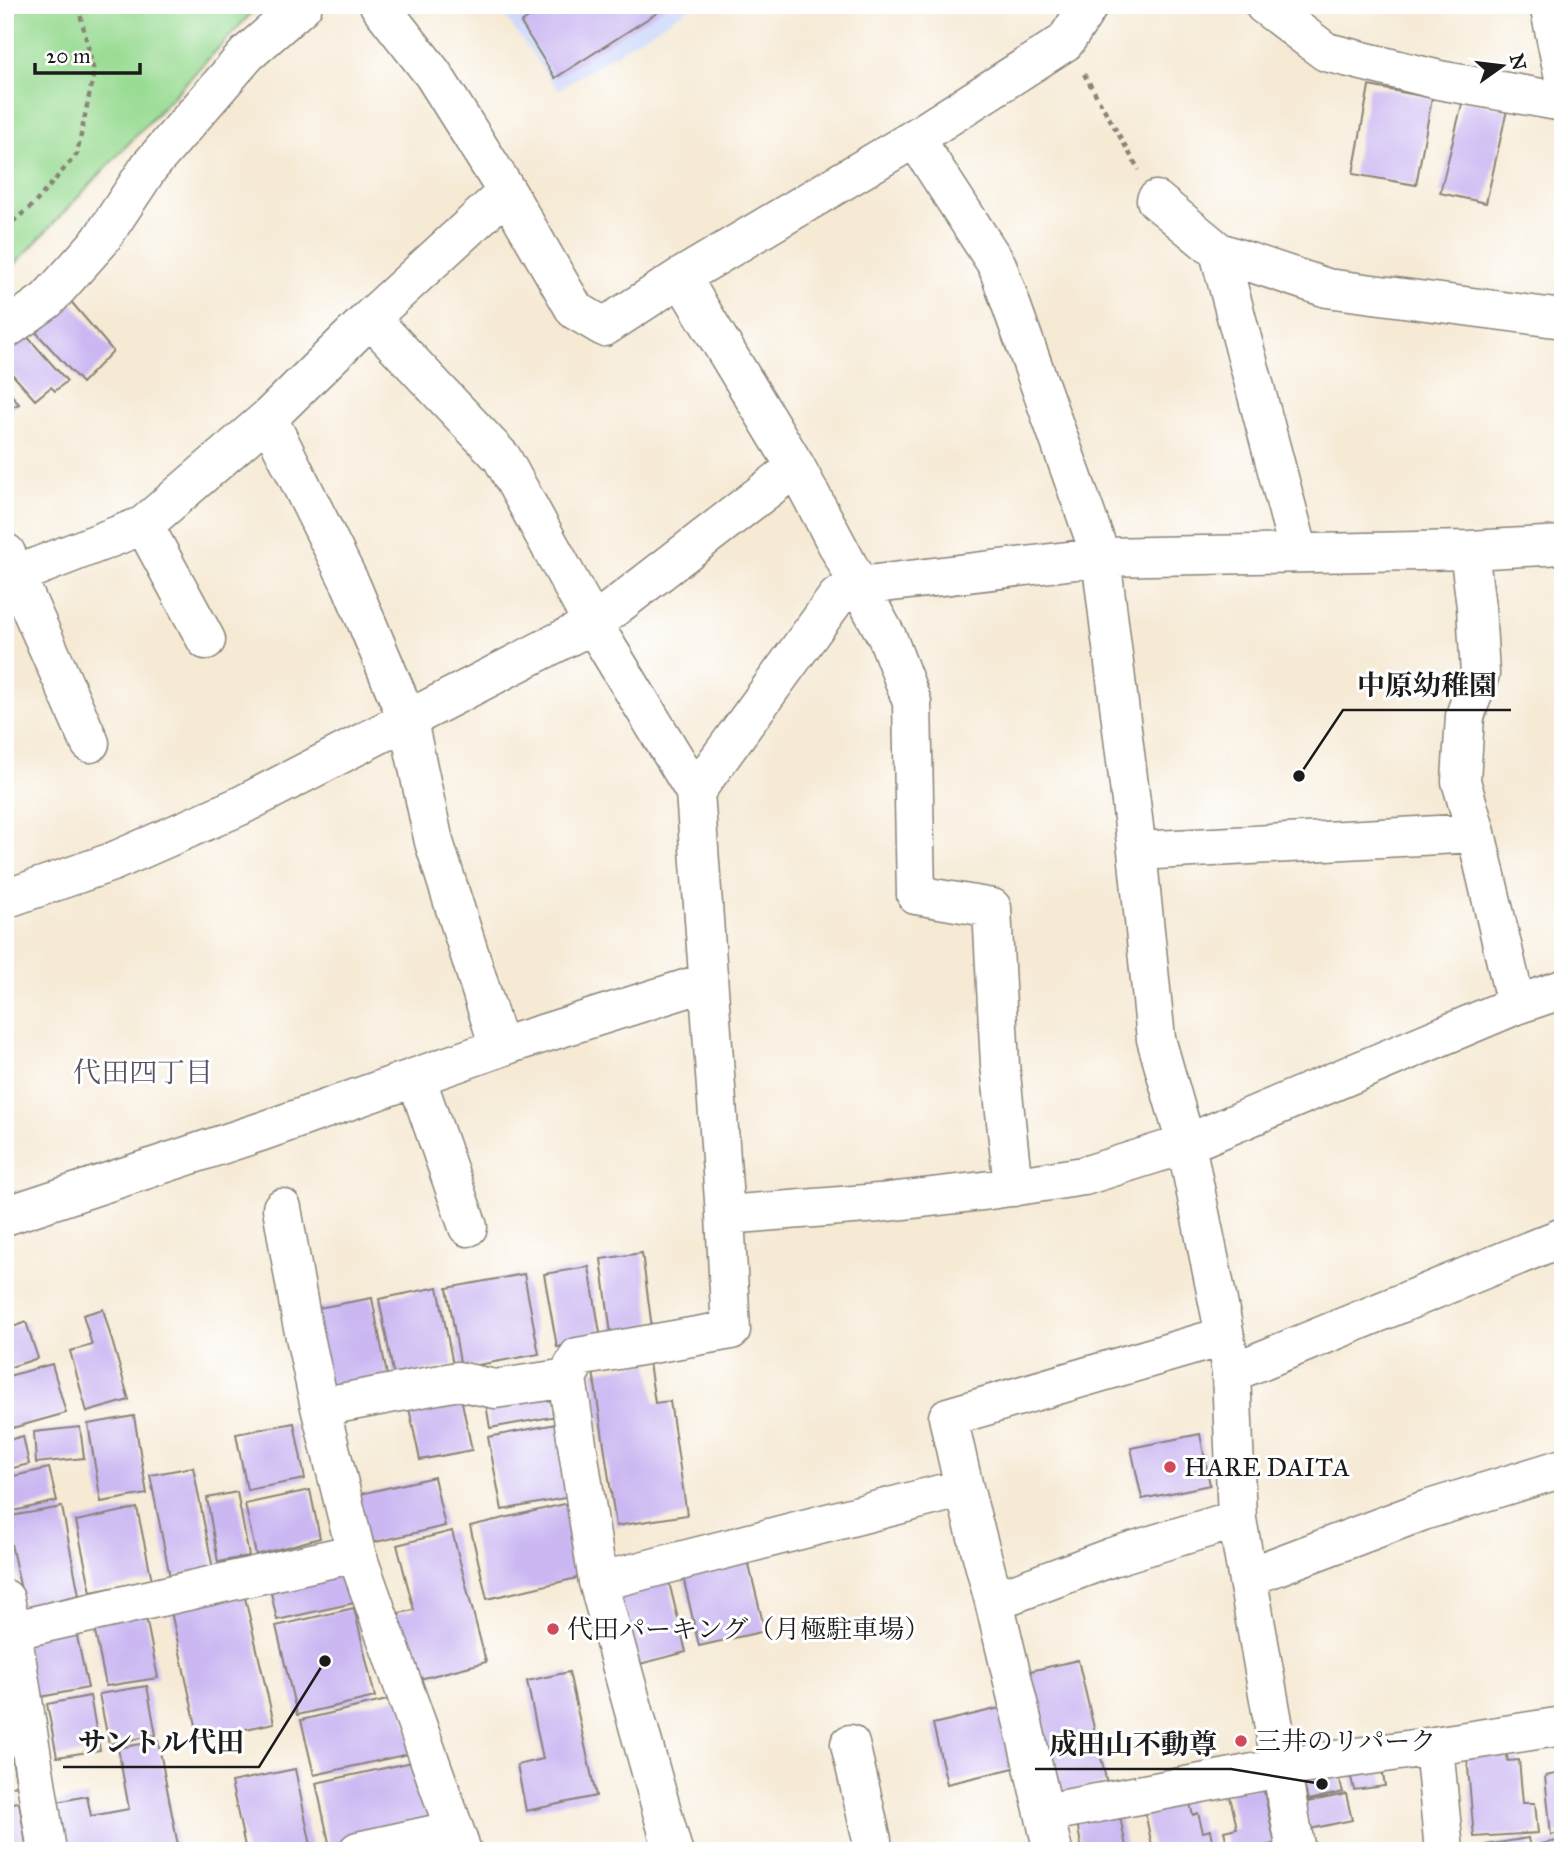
<svg xmlns="http://www.w3.org/2000/svg" width="1568" height="1856" font-family="'IM FELL Great Primer','Noto Serif JP',serif">
<style>
.built{fill:#cfdafa}
.green{fill:#99db93;stroke:#5a7c58;stroke-width:2}
.building{fill:#cbb8f2}
.lines{fill:none;stroke-linecap:round;stroke-linejoin:round}
.minor-casing{stroke:#898378;stroke-width:41}
.path{stroke:#898378;stroke-width:4.5;stroke-dasharray:5 5;stroke-linecap:butt}
.minor{stroke:#fff;stroke-width:38}
.poi-dot{fill:#d1495b;stroke:#fff;stroke-width:2.5}
.labels{text-anchor:middle;stroke-width:6;stroke-linejoin:round;paint-order:stroke}
.poi-label{font-size:26px;fill:#1c1c1c;stroke:#fff;text-anchor:start}
.neighbourhood-label{font-size:28px;fill:#595367;stroke:#fff}
.leader{fill:none;stroke:#1c1c1c;stroke-width:2.5}
.callout-dot{fill:#1c1c1c;stroke:#fff;stroke-width:2.5}
.callout-label{font-size:28px;text-anchor:middle;font-weight:bold;fill:#1c1c1c;stroke:#fff;stroke-width:6;stroke-linejoin:round;paint-order:stroke}
</style>
<rect width="100%" height="100%" fill="#fff"/>
<filter id="ink" filterUnits="userSpaceOnUse"><feTurbulence type="fractalNoise" baseFrequency=".0143" numOctaves="2"/><feDisplacementMap in="SourceGraphic" scale="14" xChannelSelector="R" yChannelSelector="G"/><feConvolveMatrix kernelMatrix="1 2 1 2 8 2 1 2 1" color-interpolation-filters="sRGB"/></filter>
<filter id="wash" filterUnits="userSpaceOnUse"><feTurbulence type="fractalNoise" baseFrequency=".00686" numOctaves="4" result="noise"/><feDisplacementMap in="SourceGraphic" scale="28" xChannelSelector="R" yChannelSelector="G"/><feGaussianBlur stdDeviation="1.57" result="paint"/><feColorMatrix in="noise" values="0 0 0 0 0 0 0 0 0 0 0 0 0 0 0 0 0 1.4 0 .05"/><feComposite in="paint" operator="in"/></filter>
<g filter="url(#wash)">
<rect width="100%" height="100%" fill="#f6ead5"/>
<!-- built -->
<path class="built" d="M497,5H694L558,90Z"/>
<!-- green -->
<path class="green" d="M5,5H259L5,275Z"/>
<g id="blocks">
<!-- building -->
<path class="building" d="M548,5H669L555,78L521,23Z
M1369,86L1432,98L1416,185L1353,174Z
M1463,100L1507,110L1486,203L1440,193Z
M68,298L113,351L82,383L33,329Z
M25,334L67,381L55,391L51,387L35,400L5,366V356Z
M5,387L19,404L5,410Z
M642,1253L652,1328L611,1334L601,1259Z
M589,1267L601,1339L557,1347L544,1274Z
M524,1274L539,1354L461,1368L447,1288Z
M438,1287L453,1365L394,1377L379,1299Z
M372,1298L388,1380L328,1391L313,1309Z
M103,1309L129,1400L87,1412L70,1351L92,1345L83,1315Z
M26,1322L38,1358L5,1369V1330Z
M649,1363L655,1403L670,1401L687,1515L616,1526L593,1371Z
M52,1364L66,1413L9,1429L5,1416V1377Z
M552,1386L557,1416L490,1428L485,1398Z
M459,1388L472,1450L420,1460L407,1399Z
M134,1416L147,1494L101,1502L88,1424Z
M294,1423L305,1479L247,1490L236,1434Z
M561,1423L575,1496L502,1510L488,1437Z
M80,1427L84,1458L36,1463L34,1432Z
M1200,1434L1210,1485L1142,1499L1131,1448Z
M23,1436L29,1464L5,1470V1441Z
M193,1467L213,1569L170,1577L150,1475Z
M49,1468L57,1501L5,1513V1478Z
M434,1477L445,1526L363,1545L352,1496Z
M310,1490L320,1538L256,1555L245,1504Z
M237,1492L249,1556L218,1562L207,1498Z
M573,1502L590,1575L487,1599L470,1526Z
M62,1507L79,1595L25,1608L5,1517Z
M137,1508L152,1580L91,1592L76,1521Z
M452,1531L486,1662L412,1681L394,1614L414,1610L397,1545Z
M747,1557L765,1631L699,1646L682,1572Z
M344,1563L354,1603L277,1620L268,1579Z
M668,1578L686,1652L636,1665L617,1591Z
M243,1589L274,1723L199,1739L170,1607Z
M354,1608L375,1697L297,1715L276,1626Z
M145,1612L158,1678L106,1686L93,1622Z
M75,1627L88,1688L35,1698L23,1637Z
M1078,1660L1107,1783L1054,1795L1026,1672Z
M569,1672L596,1796L526,1811L517,1765L543,1759L527,1681Z
M147,1686L156,1735L109,1744L99,1694Z
M90,1696L100,1750L57,1757L47,1704Z
M400,1697L413,1753L314,1775L301,1720Z
M1000,1708L1014,1768L947,1784L933,1724Z
M158,1741L179,1851H60L52,1803L87,1796L91,1816L129,1809L118,1748Z
M9,1744L17,1785L5,1788V1745Z
M1506,1751L1508,1761L1519,1760L1523,1803H1535L1538,1833L1474,1837L1467,1756Z
M417,1761L431,1825L330,1847L316,1783Z
M1381,1763L1385,1786L1354,1790L1349,1769Z
M1563,1764V1832L1551,1835L1545,1776L1561,1773L1558,1765Z
M295,1769L312,1850L246,1851L231,1782Z
M1336,1769L1343,1792L1308,1800L1302,1776Z
M1263,1786L1275,1844L1229,1851L1224,1831L1237,1828L1229,1792Z
M1346,1794L1352,1820L1310,1829L1303,1803Z
M1189,1800L1193,1815L1198,1813L1203,1832L1210,1830L1214,1851H1153L1145,1812Z
M19,1802L27,1851H5V1804Z
M1119,1812L1127,1851H1082L1077,1822Z
M1528,1838L1531,1851H1487L1486,1845Z
M1563,1840V1851H1542L1540,1844Z"/>
</g>
</g>
<g filter="url(#ink)">
<use href="#blocks" fill-opacity="0" stroke="#898378" stroke-width="2"/>
<g class="lines">
<!-- minor casing -->
<g class="minor-casing">
<path id="minor" d="M379,5L433,74L507,192L575,310L604,327L681,277L915,138L1065,42L1089,5
M1264,5L1326,52L1439,80L1563,102
M1549,5L1563,73
M915,138L997,265L1101,557L1137,851L1156,1039L1186,1144L1225,1336L1231,1373L1237,1519L1296,1851
M1156,200L1219,252L1327,288L1563,319
M1219,252L1299,553
M681,277L796,467L859,586L837,597L695,792
M370,318L502,458L593,624L695,792L725,1215L731,1330L578,1357L567,1378L598,1582L673,1851
M5,330L47,300L100,241L149,167L247,54L303,5
M268,418L351,585L408,721L434,842L499,1047
M144,525L206,640
M1469,550L1476,607L1480,674L1465,716L1461,781L1476,833L1516,1005
M6,553L90,743
M5,579L144,525L268,418L370,318L507,192
M1137,851L1476,833
M5,899L112,862L240,806L593,624L796,467
M416,1077L468,1227
M1013,1187L1000,1065L992,908L916,895L912,702L888,639L859,586L1101,557L1469,550L1563,545
M282,1208L301,1318L320,1407L458,1381L495,1389L567,1378
M725,1215L879,1203L983,1191L1084,1176L1186,1144L1516,1005L1563,989
M5,1216L263,1131L510,1044L707,982
M1231,1373L1563,1237
M320,1407L356,1553L462,1851
M1248,1577L1423,1511L1563,1468
M598,1582L964,1488
M5,1599L12,1631L47,1851
M994,1601L1112,1557L1237,1519
M5,1632L356,1553
M850,1744L872,1840V1851
M1045,1813L1280,1768L1434,1746
M358,1851L454,1830
M1053,1851L994,1601L964,1488L948,1417L1225,1336
M1444,1851L1434,1746L1563,1726"/>
</g>
<!-- path -->
<path class="path" d="M1084,74L1139,170
M5,228L34,204L77,154L94,72L78,5"/>
<!-- minor -->
<use href="#minor" class="minor"/>
</g>
</g>
<!-- markers -->
<g class="poi-dot">
<circle cx="1170" cy="1467" r="7"/>
<circle cx="553" cy="1629" r="7"/>
<circle cx="1241" cy="1741" r="7"/>
</g>
<g class="labels">
<!-- poi labels -->
<g class="poi-label">
<text x="1184" y="1476">HARE DAITA</text>
<text x="567" y="1638">代田パーキング（月極駐車場）</text>
<text x="1255" y="1750">三井のリパーク</text>
</g>
<!-- neighbourhood labels -->
<g class="neighbourhood-label">
<text x="143" y="1082">代田四丁目</text>
</g>
</g>
<!-- callouts -->
<path class="leader" d="M1299 776L1343 710H1511M325 1661L259 1767H63M1322 1784L1231 1769H1035"/>
<g class="callout-dot">
<circle cx="1299" cy="776" r="7"/>
<circle cx="325" cy="1661" r="7"/>
<circle cx="1322" cy="1784" r="7"/>
</g>
<g class="callout-label">
<text x="1427" y="695">中原幼稚園</text>
<text x="161" y="1752">サントル代田</text>
<text x="1133" y="1754">成田山不動尊</text>
</g>
<!-- margin -->
<rect width="1568" height="1856" fill="none" stroke="#fff" stroke-width="28"/>
<!-- north arrow -->
<g transform="translate(1502 66) rotate(76)" stroke="#ffffff" stroke-width="5" paint-order="stroke">
<path d="M0-5L12 26L0 18L-12 26Z" fill="#1c1c1c"/>
<text y="-10" font-size="19" font-weight="bold" text-anchor="middle" fill="#1c1c1c">N</text>
</g>
<!-- scale -->
<path d="M35 63v10h105v-10" fill="none" stroke="#1c1c1c" stroke-width="3.5"/>
<text x="46" y="63" font-size="21" fill="#1c1c1c" stroke="#ffffff" stroke-width="5" paint-order="stroke">20 m</text>
</svg>
